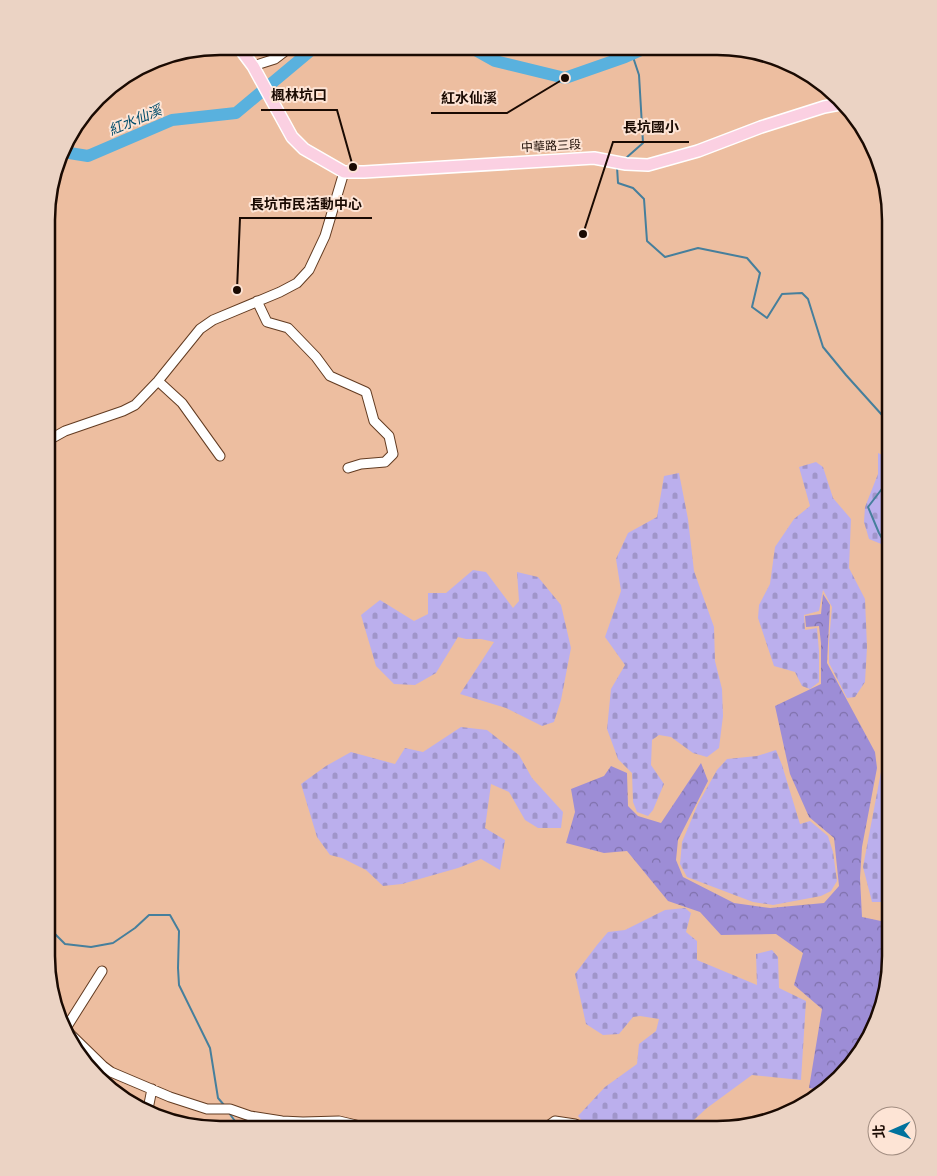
<svg xmlns="http://www.w3.org/2000/svg" width="937" height="1176" font-family="'DejaVu Sans','Noto Sans TC',sans-serif">
<style>
.forest{fill:url(#forest-crowns)}
.cemetery{fill:url(#cemetery-stones)}
.lines{fill:none;stroke-linecap:round;stroke-linejoin:round}
.stream{stroke:#467f9c;stroke-width:2}
.river{stroke:#59b1de;stroke-width:12}
.minor-casing{stroke:#623b21;stroke-width:11}
.major-casing{stroke:#fff;stroke-width:14}
.minor{stroke:#fff;stroke-width:9}
.major{stroke:#fbd0e2;stroke-width:11}
.labels{text-anchor:middle;stroke-width:4;stroke-linejoin:round;paint-order:stroke}
.street-label{font-size:12px;fill:#1a0a02;stroke:#fde4d5}
.water-label{font-size:14px;font-style:italic;fill:#004d6c;stroke:#fde4d5}
.rim{fill:none;stroke:#1a0a02;stroke-width:2.5}
.leader{fill:none;stroke:#1a0a02;stroke-width:2}
.callout-dot{fill:#1a0a02;stroke:#fde4d5;stroke-width:2}
.callout-label{font-size:14px;text-anchor:middle;font-weight:bold;fill:#1a0a02;stroke:#fde4d5;stroke-width:4;stroke-linejoin:round;paint-order:stroke}
</style>
<defs>
<pattern id="forest-crowns" width="20" height="18" patternUnits="userSpaceOnUse" patternTransform="scale(1.25)"><rect width="20" height="18" fill="#9d8dd6"/><path d="M2 6a3 3 0 1 1 6 0M12 15a3 3 0 1 1 6 0" fill="none" stroke="#7f71ab"/></pattern>
<pattern id="cemetery-stones" width="16" height="16" patternUnits="userSpaceOnUse" patternTransform="scale(1.25)"><rect width="16" height="16" fill="#bbafed"/><path d="M2 7V4a2 2 0 0 1 4 0v3zM10 15v-3a2 2 0 0 1 4 0v3z" fill="#a095ca"/></pattern>
</defs>
<rect width="100%" height="100%" fill="#edbea0"/>
<!-- forest -->
<path class="forest" d="M823,594L830,605L827,663L875,752L877,768L862,847L860,878L862,917L881,921L890,917V967L862,1052L821,1090L809,1088L822,1009L794,985L803,953L776,934L721,935L700,912L668,901L627,851L604,853L566,843L575,812L571,789L604,776L611,766L627,773L628,806L638,816L661,823L701,763L708,781L678,840L676,860L683,877L734,903L770,908L824,903L839,886L834,838L809,817L790,774L775,706L821,684V643L819,626L806,627L805,616L821,614Z"/>
<!-- cemetery -->
<path class="cemetery" d="M878,453L891,459V548L869,539L864,522L865,507L878,474Z
M816,462L823,467L833,498L851,519L849,568L865,599L867,647L865,682L855,697L847,698L829,663V641L832,607L823,590L819,611L804,615L805,630L817,628L819,651V682L810,689L802,686L795,672L774,666L758,618L759,605L770,584L775,547L794,519L810,506L799,467Z
M679,473L688,519L694,571L714,627L715,661L722,689L723,716L719,748L707,757L693,753L671,737L659,735L652,740L651,765L664,784L653,810L648,816L637,812L633,802L632,773L618,759L607,729L611,689L625,665L605,637L621,591L616,559L628,533L657,517L664,476Z
M473,570L486,572L513,608L519,601L517,572L538,577L561,605L571,648L561,700L554,722L542,726L506,708L460,694L494,642L481,639H466L458,637L436,673L415,685L394,684L376,666L361,615L380,600L414,621L428,614V593H446Z
M461,727L487,730L519,755L532,778L563,812L561,828H538L525,820L509,792L491,784L485,828L505,840L500,870L481,859L458,868L402,884L383,886L366,870L342,858L330,855L317,837L301,784L326,766L351,752L395,764L405,748L423,752Z
M887,740H890V902H872L863,867Z
M776,750L782,765L800,824L810,821L828,836L833,852L837,881L831,891L821,896L773,905L753,902L687,877L680,864L682,842L698,804L717,770L727,759L757,756Z
M685,908L691,913L686,932L697,941V960L757,985L756,954L772,950L778,957L779,988L806,1001L801,1080L752,1075L707,1108L684,1129H592L587,1126L578,1116L605,1087L637,1064L639,1044L656,1031L659,1019L640,1016L633,1017L619,1034L603,1035L586,1024L575,974L597,945L608,932L625,930L665,910Z"/>
<g class="lines">
<!-- stream -->
<path class="stream" d="M626,158L643,143L639,75L632,54
M617,167L618,183L633,188L644,199L647,241L665,257L698,248L747,258L760,273L752,307L767,318L782,294L802,293L808,299L823,347L846,375L891,425
M891,554L879,533L868,507L891,477
M46,923L50,929L65,944L91,947L113,943L135,928L149,915H170L179,931L178,968L179,985L210,1048L218,1098L224,1105
M229,1113L241,1129"/>
<!-- river -->
<path class="river" d="M470,47L495,61L565,78L625,57L641,50
M63,152L88,156L172,120L236,113L315,47"/>
<!-- minor casing -->
<g class="minor-casing">
<path id="minor" d="M253,66L275,59L292,46
M257,301L267,322L288,328L316,357L330,376L366,392L374,421L389,436L393,454L385,462L361,464L348,468
M158,381L182,403L220,456
M47,441L65,431L123,411L135,405L158,381L200,329L213,320L280,292L297,283L309,270L325,236L344,172
M66,1028L102,971
M66,1030L103,1066L111,1072L170,1097L207,1109H230L250,1116L282,1121L303,1122L339,1121L356,1125L360,1129
M148,1109L152,1089
M544,1129L555,1121L575,1124L585,1129"/>
</g>
<!-- major casing -->
<g class="major-casing">
<path id="major" d="M238,46L253,66L292,137L304,149L344,172H364L594,158L626,164L648,165L698,151L761,127L824,107L840,104
M891,308V297"/>
</g>
<!-- minor -->
<use href="#minor" class="minor"/>
<!-- major -->
<use href="#major" class="major"/>
</g>
<g class="labels">
<!-- street labels -->
<g class="street-label">
<text transform="translate(551 146) rotate(-3)" y="4">中華路三段</text>
</g>
<!-- water labels -->
<g class="water-label">
<text transform="translate(135 120) rotate(-23)" y="5">紅水仙溪</text>
</g>
</g>
<!-- crop -->
<path d="M0 0H937V1176H0ZM220 55H717A165 165 0 0 1 882 220V956A165 165 0 0 1 717 1121H220A165 165 0 0 1 55 956V220A165 165 0 0 1 220 55Z" fill="#ebd3c4" fill-rule="evenodd"/>
<path class="rim" d="M220 55H717A165 165 0 0 1 882 220V956A165 165 0 0 1 717 1121H220A165 165 0 0 1 55 956V220A165 165 0 0 1 220 55Z"/>
<!-- callouts -->
<path class="leader" d="M353 167L337 110H261M565 78L507 113H431M583 234L613 142H689M237 290L240 218H372"/>
<g class="callout-dot">
<circle cx="353" cy="167" r="5"/>
<circle cx="565" cy="78" r="5"/>
<circle cx="583" cy="234" r="5"/>
<circle cx="237" cy="290" r="5"/>
</g>
<g class="callout-label">
<text x="299" y="100">楓林坑口</text>
<text x="469" y="103">紅水仙溪</text>
<text x="651" y="132">長坑國小</text>
<text x="306" y="209">長坑市民活動中心</text>
</g>
<!-- north arrow -->
<g transform="translate(892 1131) rotate(268)"><circle r="24" fill="#fde4d5" stroke="#a28d81"/>
<path d="M0-4L9 19L0 12L-9 19Z" fill="#00729d"/>
<text y="-8" font-size="14" font-weight="bold" text-anchor="middle" fill="#1a0a02">北</text>
</g>
</svg>
